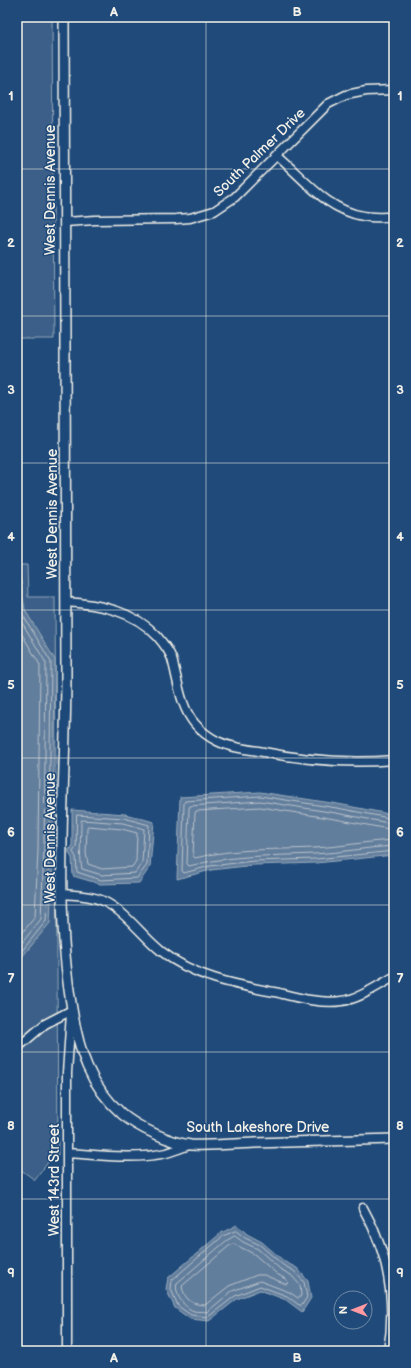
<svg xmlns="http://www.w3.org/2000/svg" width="411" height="1368" font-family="'Balsamiq Sans',sans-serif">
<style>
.green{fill:#3a5f88;stroke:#97a8b8}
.water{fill:#627e9d;stroke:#9cacbb}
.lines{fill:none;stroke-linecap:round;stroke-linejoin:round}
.shore{stroke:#bac3ca;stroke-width:1}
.minor-casing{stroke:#f4f1e8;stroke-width:11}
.tertiary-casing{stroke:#f4f1e8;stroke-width:12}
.minor{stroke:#1f4a7a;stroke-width:8}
.tertiary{stroke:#1f4a7a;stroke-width:9}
.grid{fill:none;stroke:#f4f1e8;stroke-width:1;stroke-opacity:0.55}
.labels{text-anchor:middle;stroke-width:3;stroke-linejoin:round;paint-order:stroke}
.street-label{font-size:14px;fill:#f4f1e8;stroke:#1f4a7a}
.neatline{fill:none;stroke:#f4f1e8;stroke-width:1.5}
.grid-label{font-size:13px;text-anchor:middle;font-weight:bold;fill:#f4f1e8}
</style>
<rect width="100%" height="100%" fill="#1f4a7a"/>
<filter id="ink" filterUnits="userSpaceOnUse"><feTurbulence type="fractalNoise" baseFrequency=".025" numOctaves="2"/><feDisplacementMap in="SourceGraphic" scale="8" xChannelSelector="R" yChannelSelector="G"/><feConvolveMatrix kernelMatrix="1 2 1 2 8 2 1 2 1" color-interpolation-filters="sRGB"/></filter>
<g filter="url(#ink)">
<!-- green -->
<path class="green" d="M17,17H52L54,339H17Z
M17,565H27L28,597H55L58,1155H49V1161L35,1180L17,1167Z"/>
<!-- water -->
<path class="water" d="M17,573L20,576L25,610L55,660L53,851L50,923L17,963Z
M260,792L338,804L394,815V855L316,863L255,865L211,870L177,879L180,797Z
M72,810L125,814L154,822L150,867L139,883L100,884L73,876L72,858L69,853V849L72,848Z
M237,1225L247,1234L262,1242L285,1262L297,1268L308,1281L311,1298L302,1312L286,1300L260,1290L237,1299L209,1321L190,1319L175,1308L166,1289L168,1278L221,1233Z"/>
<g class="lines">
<!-- shore -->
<path class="shore" d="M17,580L21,612L51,662L49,851L46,921L17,957
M17,614L46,663L44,850L41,919L17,949
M17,626L40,665L38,850L35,917L17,939
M77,815L124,818L149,825L147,865L137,878L101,880L77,872L76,857L73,852L76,847Z
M394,819L337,808L260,796L185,801L184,803L182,871L184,873L210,866L254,861L316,859L394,851
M82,820L123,823L144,829L142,863L135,873L102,875L82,869C79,854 81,837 81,822Z
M394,824L336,813L260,801L190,806L189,808L187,864L189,866C231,855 271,856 314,854C341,853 367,847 394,846
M88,826L122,829L137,833L136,861L132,867L102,869L88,864L86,853L87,828Z
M394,830L335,819L260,807L196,811L195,813L193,856L195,858C234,848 274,850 314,848C341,847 367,841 394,840
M236,1231L245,1238L260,1245L283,1265L294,1271L304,1282L307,1297L302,1305H299L287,1296L260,1286L235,1296L208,1317L191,1315L178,1306L171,1289L172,1280L223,1236Z
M235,1236L243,1242L258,1249L280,1269L291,1275L300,1285L301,1295L300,1297L298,1298L289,1292L260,1281L232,1291L207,1312C203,1311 197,1312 194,1311C183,1307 174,1293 177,1283L226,1241Z
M234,1244L254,1254L277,1274L287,1280L288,1283L286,1284L264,1275H257L229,1286L205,1305C192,1305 184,1299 182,1286L229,1246Z"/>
<!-- minor casing -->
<g class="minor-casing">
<path id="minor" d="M276,155C305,179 325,209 363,216C373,218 384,217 394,217
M65,222L95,220L176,219L190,218L214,211L235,197L328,104L346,95L366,91L394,90
M66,602C99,604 134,611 157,636C163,643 169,650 172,659C178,680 180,707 195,724C201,731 209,737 217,741C229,747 244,749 258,751C302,760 349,764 394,760
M62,894C75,895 89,895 101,900C126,911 140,934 161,951C195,978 237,985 279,993C299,998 321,1004 342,1001C359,999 379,985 394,977
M17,1048L45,1024L72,1010
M67,1153C98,1155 136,1160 166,1153C174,1151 181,1148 189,1145
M363,1208C367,1216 372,1224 375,1233C391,1269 395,1312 388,1351
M67,1351V1073L71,1013"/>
</g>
<!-- tertiary casing -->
<g class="tertiary-casing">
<path id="tertiary" d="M64,17C64,236 65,455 66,674C66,785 53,900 72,1009C79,1051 89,1085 122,1114C137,1127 171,1143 191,1145C212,1146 234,1144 254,1143C301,1142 347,1140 394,1139"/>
</g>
<!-- minor -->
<use href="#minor" class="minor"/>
<!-- tertiary -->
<use href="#tertiary" class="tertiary"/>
</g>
</g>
<!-- grid -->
<path class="grid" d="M206,17V1351M17,169H394M17,316H394M17,463H394M17,610H394M17,758H394M17,905H394M17,1052H394M17,1199H394"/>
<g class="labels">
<!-- street labels -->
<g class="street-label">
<text transform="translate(259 152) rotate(-44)" y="5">South Palmer Drive</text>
<text transform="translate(50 190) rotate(-90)" y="5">West Dennis Avenue</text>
<text transform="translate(52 514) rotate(-90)" y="5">West Dennis Avenue</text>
<text transform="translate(50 838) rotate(-90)" y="5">West Dennis Avenue</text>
<text x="258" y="1132">South Lakeshore Drive</text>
<text transform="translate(54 1180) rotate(-90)" y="5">West 143rd Street</text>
</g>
</g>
<!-- margin -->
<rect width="411" height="1368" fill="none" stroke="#1f4a7a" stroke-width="44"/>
<!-- north arrow -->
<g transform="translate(353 1310) rotate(270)"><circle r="19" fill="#1f4a7a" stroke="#748da6"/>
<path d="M0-3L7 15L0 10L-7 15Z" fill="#ff9aa2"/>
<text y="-6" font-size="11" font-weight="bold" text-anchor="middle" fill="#f4f1e8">N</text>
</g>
<rect x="22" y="22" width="367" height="1324" class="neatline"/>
<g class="grid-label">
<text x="114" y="16">A</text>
<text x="297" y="16">B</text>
<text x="11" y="100">1</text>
<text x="400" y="100">1</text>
<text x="11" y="247">2</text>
<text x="400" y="247">2</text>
<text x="11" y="394">3</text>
<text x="400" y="394">3</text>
<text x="11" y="541">4</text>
<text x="400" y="541">4</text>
<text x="11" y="689">5</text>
<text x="400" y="689">5</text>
<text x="11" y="836">6</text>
<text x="400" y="836">6</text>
<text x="11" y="983">7</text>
<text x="400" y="983">7</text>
<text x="11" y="1130">8</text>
<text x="400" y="1130">8</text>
<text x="11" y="1277">9</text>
<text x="400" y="1277">9</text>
<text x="114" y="1362">A</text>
<text x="297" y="1362">B</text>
</g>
</svg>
